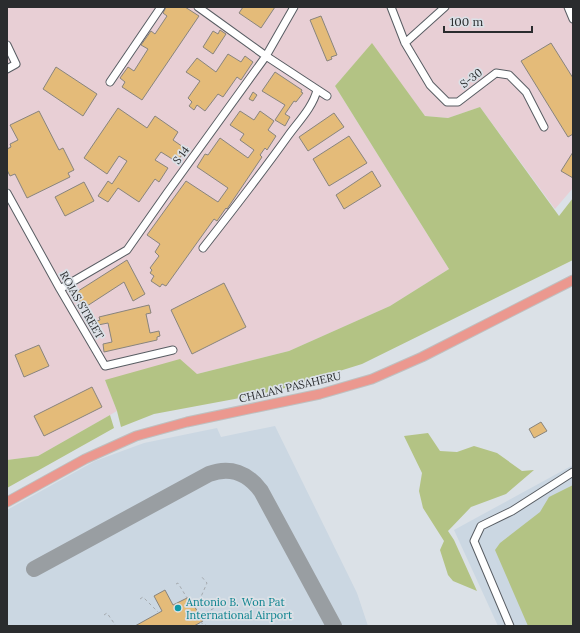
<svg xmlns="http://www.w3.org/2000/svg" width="580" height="633" font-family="Lora,serif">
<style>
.built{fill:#cbd7e2}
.industrial{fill:#e8cfd5}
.green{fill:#b3c384}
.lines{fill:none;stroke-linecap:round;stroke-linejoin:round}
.taxiway{stroke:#999ea2;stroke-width:16}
.building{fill:#e4bb79;stroke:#88847d}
.minor-casing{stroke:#585d63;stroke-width:9}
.major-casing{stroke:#bfc0c0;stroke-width:11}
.path{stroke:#a5aaaf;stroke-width:1;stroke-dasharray:3 3;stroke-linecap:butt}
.minor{stroke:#fff;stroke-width:7}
.major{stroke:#eb988f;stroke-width:9}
.culture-dot{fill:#0f9aa8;stroke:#dbe1e7;stroke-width:1.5}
.labels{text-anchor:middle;stroke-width:3.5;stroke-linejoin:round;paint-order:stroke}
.street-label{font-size:11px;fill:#2a2c2e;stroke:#dbe1e7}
.culture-label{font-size:11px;fill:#0d838f;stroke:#dbe1e7;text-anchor:start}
</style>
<rect width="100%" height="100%" fill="#dbe1e7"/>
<!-- built -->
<path class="built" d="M275,426L357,593L368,626H7V510L95,461L144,443L217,428L221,437Z
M573,465V626H498L454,530Z"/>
<!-- industrial -->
<path class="industrial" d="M7,7H573V188L555,209L480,107L448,118L425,116L372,44L335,86L449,269L390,306L289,351L197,374L105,380L117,411L38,456L7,460Z"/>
<!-- green -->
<path class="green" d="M372,43L425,116L448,118L480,107L559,216L573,198V260L362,364L272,392L154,414L121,427L117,411L105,380L180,359L197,374L289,351L390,306L449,269L335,86Z
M110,415L114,428L7,488V460L38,456Z
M428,433L440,451L457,452L474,446L497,453L522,471L534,470L506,494L471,507L448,531L454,540L477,591L453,581L448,575L440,550L444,541L423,508L419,491L422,473L404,436Z
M573,485V626H528L495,550L500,543L540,512L549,497Z"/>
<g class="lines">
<!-- taxiway -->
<path class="taxiway" d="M34,569L209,474C230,466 248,473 261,491L334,626"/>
</g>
<!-- building -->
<path class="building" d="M166,7H185L199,16L142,100L122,87L125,82L120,78L128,67L134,71L148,49L141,45L151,31L155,34L167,16L163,13Z
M243,7H275L261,28L239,13Z
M321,16L337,55L331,57L332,59L327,61L310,20Z
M220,30L226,34L213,54L203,47L213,31L218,34Z
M551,43L573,78V134L568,137L521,61Z
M228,54L241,62L245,56L253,62L241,80L237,77L223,97L218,94L205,111L197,105L194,110L189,106L192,102L188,98L200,81L186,72L197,58L216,72Z
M56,67L97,94L83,116L43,89Z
M275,72L302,90L301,92L303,93L296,102L294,101L285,114L290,117L285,126L275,120L285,105L262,91Z
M253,92L257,95L253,101L249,99Z
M118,108L147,128L155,116L178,132L173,140L186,149L177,162L161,152L155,160L168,168L159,182L155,179L139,202L118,188L108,202L98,196L108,181L112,184L127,161L119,156L107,174L84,158Z
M39,111L59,150L63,148L74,170L68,173L70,177L27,198L15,174L10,176L7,170V149L11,147L10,144L18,140L10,125Z
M240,111L254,120L260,111L274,121L268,130L276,136L267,150L265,148L260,155L262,157L227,209L226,208L217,221L214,219L166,286L162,284L160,287L151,281L154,276L150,273L152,270L150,268L159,256L155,252L160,244L147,235L186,181L218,202L228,188L197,167L205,154L208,155L220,138L248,158L254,150L240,140L244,134L230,125Z
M334,113L344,127L308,151L299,137Z
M349,136L367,163L329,186L313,159Z
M573,152V178L561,171Z
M372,171L381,186L344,209L336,195Z
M84,182L94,201L65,216L55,197Z
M127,260L145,294L133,301L124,282L84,308L75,293Z
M224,283L246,327L192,354L171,310Z
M149,305L151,313L146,314L150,333L159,331L160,336L157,337V340L104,352L103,344L112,342L108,323L98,325L97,321L100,320L99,317Z
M39,345L49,366L24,377L15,355Z
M92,387L102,407L44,436L34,416Z
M541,422L547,431L534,438L529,429Z
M165,590L173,605L189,597L203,621L194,626H135L162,611L154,596Z"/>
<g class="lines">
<!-- minor casing -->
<g class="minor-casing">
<path id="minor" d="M198,7L266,56L327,96
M391,7L405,43L430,85L447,102H458L496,73L509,75L526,92L544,127
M568,7L573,19
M405,43L445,7
M7,45L16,64L7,69
M110,82L161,7
M7,193L60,289L105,366L173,350
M203,248C232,211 261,174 288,136C298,122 313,107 317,90
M60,289L127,250L167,193L266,56L294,7
M510,626L474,541L481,526L512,511L573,472"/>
</g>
<!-- major casing -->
<g class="major-casing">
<path id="major" d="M7,502L85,459L136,436L187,422L320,394L372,379L422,357L573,280"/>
</g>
<!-- path -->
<path class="path" d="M176,584L178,583L187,598
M140,599L143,597L159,613
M193,603L200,599L207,583L201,576
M104,615L107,613L116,626
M200,615L219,606L217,603
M200,622L207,626"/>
<!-- minor -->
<use href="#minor" class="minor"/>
<!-- major -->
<use href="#major" class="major"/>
</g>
<!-- markers -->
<circle class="culture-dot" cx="178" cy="608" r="4"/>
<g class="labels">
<!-- street labels -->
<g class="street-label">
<text transform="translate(471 78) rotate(-37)" y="4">S-30</text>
<text transform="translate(181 155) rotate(-54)" y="4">S 14</text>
<text transform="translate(82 305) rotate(60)" y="4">ROJAS STREET</text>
<text transform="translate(290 387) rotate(-13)" y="4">CHALAN PASAHERU</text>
</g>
<!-- culture labels -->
<g class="culture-label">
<text x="186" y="606">Antonio B. Won Pat<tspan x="186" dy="13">International Airport</tspan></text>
</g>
</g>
<!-- border -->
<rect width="580" height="633" fill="none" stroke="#2a2c2e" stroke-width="16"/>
<!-- scale -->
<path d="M444 26v6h88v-6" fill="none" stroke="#2a2c2e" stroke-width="2"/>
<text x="450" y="26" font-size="12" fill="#2a2c2e" stroke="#dbe1e7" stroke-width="3" paint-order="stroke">100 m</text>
</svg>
